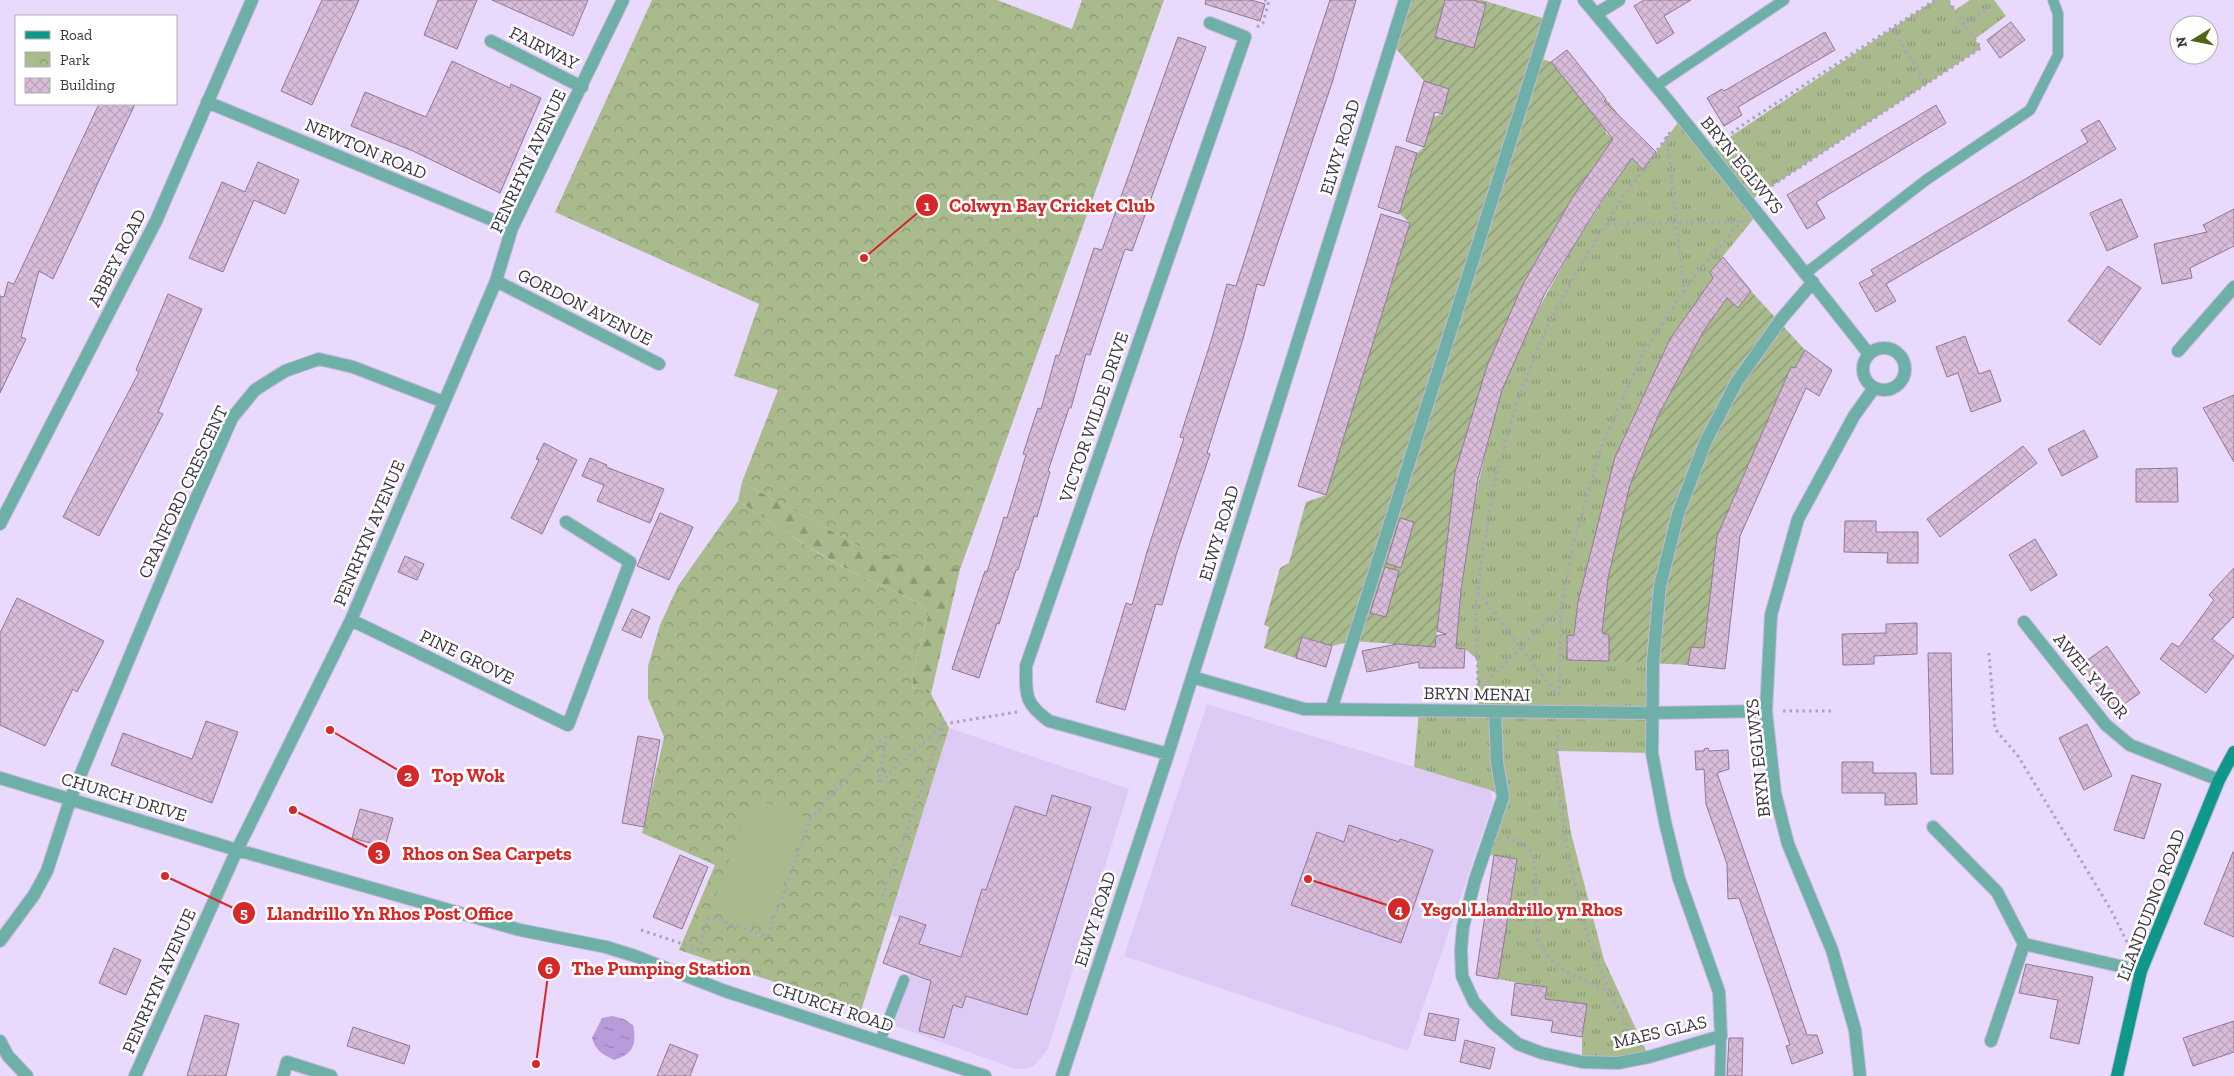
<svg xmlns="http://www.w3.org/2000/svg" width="2234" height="1076" font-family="'Zilla Slab',serif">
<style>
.built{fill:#ddcaf5}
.grass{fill:url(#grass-tufts)}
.forest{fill:url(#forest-firs)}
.park{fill:url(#park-crowns)}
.garden{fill:url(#garden-furrows)}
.pitch{fill:#a9ba8d}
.water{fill:url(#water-ripples)}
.building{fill:url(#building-cross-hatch);stroke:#917793}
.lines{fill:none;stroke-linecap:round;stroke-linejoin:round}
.service-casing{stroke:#c5b8d8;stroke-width:12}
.minor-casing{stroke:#c5b8d8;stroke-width:14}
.secondary-casing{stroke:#c5b8d8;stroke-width:14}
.path{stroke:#ada1be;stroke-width:3;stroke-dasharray:2.5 4;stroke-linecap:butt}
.service{stroke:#6eb0a7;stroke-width:10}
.minor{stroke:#6eb0a7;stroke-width:12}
.secondary{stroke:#10978b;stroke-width:12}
.labels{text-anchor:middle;stroke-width:5;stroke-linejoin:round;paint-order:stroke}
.street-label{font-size:18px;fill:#3b3543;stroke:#fff}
.leader{fill:none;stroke:#d62828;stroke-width:2}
.callout-dot{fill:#d62828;stroke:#fff;stroke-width:2}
.mark-label{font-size:15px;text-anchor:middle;font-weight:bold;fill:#fff}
.callout-label{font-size:19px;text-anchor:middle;font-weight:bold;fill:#d62828;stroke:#fff;stroke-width:5;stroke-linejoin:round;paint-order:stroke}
</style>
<defs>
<pattern id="grass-tufts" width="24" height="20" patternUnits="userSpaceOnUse" patternTransform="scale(1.25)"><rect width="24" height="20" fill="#a9ba8d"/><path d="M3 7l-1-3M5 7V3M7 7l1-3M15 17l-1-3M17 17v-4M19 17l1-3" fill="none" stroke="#8b9875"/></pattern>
<pattern id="forest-firs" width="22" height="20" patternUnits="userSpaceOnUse" patternTransform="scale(1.25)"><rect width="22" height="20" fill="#a9ba8d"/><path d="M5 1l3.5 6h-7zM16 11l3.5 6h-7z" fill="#8b9875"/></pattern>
<pattern id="park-crowns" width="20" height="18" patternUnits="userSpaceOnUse" patternTransform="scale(1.25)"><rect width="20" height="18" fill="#a9ba8d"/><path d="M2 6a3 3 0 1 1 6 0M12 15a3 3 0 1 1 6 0" fill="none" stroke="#8b9875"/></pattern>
<pattern id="garden-furrows" width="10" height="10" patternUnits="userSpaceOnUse" patternTransform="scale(1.25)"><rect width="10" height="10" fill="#a9ba8d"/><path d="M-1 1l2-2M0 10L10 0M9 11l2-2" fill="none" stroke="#8b9875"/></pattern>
<pattern id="water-ripples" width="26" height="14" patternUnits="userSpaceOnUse" patternTransform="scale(1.25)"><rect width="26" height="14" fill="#b89bda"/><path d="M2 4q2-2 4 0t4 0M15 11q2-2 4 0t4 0" fill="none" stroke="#977fb2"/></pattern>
<pattern id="building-cross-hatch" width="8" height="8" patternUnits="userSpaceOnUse" patternTransform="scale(1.25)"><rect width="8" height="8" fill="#d8bcd9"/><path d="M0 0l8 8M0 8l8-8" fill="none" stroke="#baa2bb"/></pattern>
</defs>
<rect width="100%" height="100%" fill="#e8d9fd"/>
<!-- built -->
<path class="built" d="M1207,704L1490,790L1493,802L1408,1051L1124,956Z
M949,728L1129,789L1048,1049L1034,1066L1025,1069H1016L893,1025L926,926L890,915Z"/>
<!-- grass -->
<path class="grass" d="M1935,0H1948L1955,10L1970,0H1994L2006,16L1975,39L1981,48L1749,201L1755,217L1710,272L1713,278L1670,339L1615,457L1578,602L1574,635L1567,637V660L1653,662L1652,753L1558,751L1571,833L1604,960L1649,1057L1582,1062V1037L1587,1005L1545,999L1547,988L1498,979L1517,859L1494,855L1483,856L1503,797L1490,790L1414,767L1419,711H1478L1477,659L1465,649L1456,648C1462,576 1471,505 1490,436C1494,420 1497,403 1503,388C1535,305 1581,231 1632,158L1643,170L1682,117L1709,151Z"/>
<!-- forest -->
<path class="forest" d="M996,469L960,569L931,694L912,687L914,668L929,611C908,594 886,589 862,577C819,555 778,527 738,501L742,482L866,550Z"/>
<!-- park -->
<path class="park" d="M652,0H997L1072,29L1082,0H1164L960,569L926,565L866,550L742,482L778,390L734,376L759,304L555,212Z
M738,501C778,527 819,556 862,577C887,589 907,594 929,611L914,668L912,687L931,694L949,728L861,1011L679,950L715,865L642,833L664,737L648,698V666L660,625L678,586Z"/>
<!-- garden -->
<path class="garden" d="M1405,0H1482L1549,20L1537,57L1551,62L1591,111L1606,99L1620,116L1605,132L1613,139L1572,198L1526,278L1487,366L1455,473L1435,647L1353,641L1332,646L1303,637L1296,658L1264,648L1269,627L1264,625L1280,568L1289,563L1306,502L1326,495L1410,223L1399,213L1417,153L1424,147L1433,117L1442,114L1449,89L1424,81L1391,43Z
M1751,291L1805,350L1795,368L1791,367L1717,536L1704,648L1691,647L1688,665L1609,661V635L1602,633L1608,578L1630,485L1658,416L1703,332L1727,298L1738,308Z"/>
<!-- pitch -->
<path class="pitch" d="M751,797L807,817L767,930L711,910Z"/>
<!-- water -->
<path class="water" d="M612,1016L624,1019L633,1025C637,1045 633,1054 614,1060C602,1054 596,1051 592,1038L602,1018Z"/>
<!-- building -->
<path class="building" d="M322,0H359L312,105L281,91Z
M438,0H477L457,49L424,35Z
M492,0H588L573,36Z
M1206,0H1251L1265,4L1260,21L1205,4Z
M1330,0H1356L1332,83L1278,242L1264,286L1257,284L1243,339L1207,453L1210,454L1177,552L1162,605L1156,604L1125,710L1096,702L1126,603L1132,605L1147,552L1184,438L1180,437L1212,338L1227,284L1236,286Z
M1445,0H1472L1486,4L1474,48L1435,37Z
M1644,0H1691L1664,16L1674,33L1657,44L1634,6Z
M2011,22L2025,40L2000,58L1987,40Z
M1825,32L1835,50L1738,107L1742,115L1724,126L1707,98L1722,89L1724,91Z
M1178,37L1206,47L1132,251L1125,249L1090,355L1086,354L1071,408H1069L1048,471L1050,472L1037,517L1034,516L1018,570H1016L999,624L997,623L979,678L952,669L985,571L987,572L1004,517L1007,518L1026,455L1023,454L1038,408L1041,409L1056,355L1059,356L1094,248L1102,250Z
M1567,50L1606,99L1604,101L1656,152L1643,170L1632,158L1599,205L1545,293L1502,390L1478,479L1461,590L1456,648L1465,649L1464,668H1419V662L1367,672L1362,651L1397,644L1435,647L1436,636L1446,634L1437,631L1455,472L1487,366L1523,284L1572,198L1613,139L1551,62Z
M452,61L510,88L511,84L541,98L500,193L413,151L351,126L365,92L426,117Z
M1424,81L1449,89L1442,114L1435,112L1424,147L1406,141Z
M99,104H135L53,279L39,271L21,337L26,339L0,393V296L4,297L8,282L14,284Z
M1936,105L1946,123L1816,202L1825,218L1807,229L1787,195Z
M2099,120L2116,149L1886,284L1896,301L1876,312L1859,283L1874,275L1871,270L2088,142L2081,130Z
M1396,146L1417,153L1399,214L1378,207Z
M258,162L299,180L285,214L254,200L223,272L189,258L222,182L245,192Z
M2121,199L2138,237L2107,251L2090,213Z
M2234,209V246L2190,268L2192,278L2162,284L2154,244L2207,232L2203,225Z
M1381,214L1410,223L1326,495L1298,486Z
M1723,257L1751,291L1738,308L1727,298L1703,332L1658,416L1630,485L1608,578L1602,633L1609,635V661L1567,660V636L1574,635L1578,602L1615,457L1670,339L1713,278L1710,272Z
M2108,266L2141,288L2100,345L2068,321Z
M168,294L202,309L158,412L163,414L99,536L63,517L139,372L136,370Z
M1965,336L1979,374L1990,370L2001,401L1971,412L1958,373L1947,377L1936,347Z
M1805,350L1832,370L1819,396L1806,388L1740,536L1725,669L1688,665L1691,647L1704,648L1717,536L1791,367L1795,368Z
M2234,395V462L2203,408Z
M2084,430L2098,457L2062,476L2048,449Z
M544,443L577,460L542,534L511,518L539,460L536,459Z
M2023,446L2037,463L1940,537L1927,519Z
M590,458L607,465L606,467L664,489L650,523L597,501L604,485L582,476Z
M2177,468L2178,502H2136V469Z
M660,513L693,527L669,580L637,566Z
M1400,518L1414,522L1401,568L1386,563Z
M1845,521H1876V532H1918V563H1887L1888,553L1844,552Z
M2035,539L2057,575L2031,591L2009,555Z
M405,556L424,564L417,580L398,572Z
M1385,567L1399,571L1386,617L1370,613Z
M2234,568V618L2233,617L2212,639L2234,656L2206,693L2160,659L2172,643L2179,647L2214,600L2209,595Z
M17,598L104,641L77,692L73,689L45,746L0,725V633Z
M632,609L650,617L641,638L622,630Z
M1917,623V654L1874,656V664L1843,665L1842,634L1886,633V624Z
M1302,637L1332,646L1326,667L1296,658Z
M2107,646L2140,693L2114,711L2082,664Z
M1928,653H1951L1953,774H1931Z
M206,721L238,732L212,803L111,765L123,733L192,759Z
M2087,724L2112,776L2084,790L2059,738Z
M638,736L660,740L644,827L622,823Z
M1708,748L1709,751L1728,750L1729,769L1717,773L1807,1035H1817L1823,1053L1792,1064L1786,1046L1790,1045L1739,898L1728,899L1727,864L1706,804L1704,769L1696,770L1695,751H1704V749Z
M1842,762H1873V773H1916L1917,804L1885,805V793H1842Z
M2132,775L2161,784L2144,839L2114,830Z
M1052,795L1091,807L1027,1015L966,996L962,1008L953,1005L944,1038L919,1031L931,981L883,963L900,916L926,925L919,944L961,957L982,889L986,890L1015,806L1046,816Z
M360,809L393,818L385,847L352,838Z
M1349,825L1399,842L1400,839L1433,850L1401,943L1291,905L1317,832L1344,842Z
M2233,852H2234V937L2204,924Z
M680,855L708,867L682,929L653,917Z
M1494,855L1517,859L1498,979L1476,975Z
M114,948L141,960L126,995L99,983Z
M2026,964L2093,977L2079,1044L2050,1038L2058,1000L2019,993Z
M1515,983L1547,987L1545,999L1587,1004L1582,1037L1551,1032L1553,1021L1511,1015Z
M1429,1013L1459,1019L1455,1041L1424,1035Z
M205,1015L239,1024L226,1076H187Z
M2234,1021V1052L2193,1066L2183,1038Z
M353,1027L410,1046L404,1064L347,1046Z
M1729,1038H1743L1742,1076H1727Z
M1465,1040L1495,1048L1490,1069L1460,1062Z
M670,1044L698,1055L690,1076H657Z"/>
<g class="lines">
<!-- service casing -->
<g class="service-casing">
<path id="service" d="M1656,86L1784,0
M1806,273L1926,180L2030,110L2058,55V14L2053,0
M880,1041L904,980
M1720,1076L1721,1036"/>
</g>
<!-- minor casing -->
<g class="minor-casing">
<path id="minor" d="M1584,0L1670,103L1869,354
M1596,14L1619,0
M491,41L582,87
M207,102L512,228
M496,281L659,364
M1863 369a21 21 0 1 1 42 0a21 21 0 1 1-42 0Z
M2178,351L2234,287
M0,524L156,221L252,0
M351,620L568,725L630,562L566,522
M2024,622L2106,725L2130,745L2219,780
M1192,677L1304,709L1651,713L1766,711
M1331,710L1555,0
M1495,711L1497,762L1503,797L1475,880L1463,927L1461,950L1462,976L1474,1002L1493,1023L1518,1044L1542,1053L1582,1062L1618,1063L1649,1057L1721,1036L1719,992L1679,879L1665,822L1652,753L1653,662L1660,586L1678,514L1705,443L1736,383L1782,318L1813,282
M1168,754L1049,721C1024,703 1026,695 1026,666L1245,37L1210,23
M0,778L237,850L520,930L606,947L635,956L725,991L985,1076
M1933,827L1997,892L2024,944L2141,971
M0,941L34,895L47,871L70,800L188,517L232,418L255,390L285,371L319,359L353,367L444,402
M0,1041L8,1056L27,1076
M1991,1041L2024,944
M135,1076L237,850L351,620L496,281L512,228L623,0
M283,1076L287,1062L331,1076
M1062,1076L1168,754L1405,0
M1860,1076L1855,1030L1832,950L1788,844L1775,793L1766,711L1771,615L1798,519L1854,416L1874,388"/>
</g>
<!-- secondary casing -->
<g class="secondary-casing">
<path id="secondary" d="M2117,1076L2141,971L2219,780L2234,752"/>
</g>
<!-- path -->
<path class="path" d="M1257,27L1263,23L1269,1L1264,0
M1893,28L1926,85
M1956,29L1986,10
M1667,136L1684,291
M1721,141L1744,124L1935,0
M1761,193L1981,48L1948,0
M1607,224L1741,222
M1478,592L1557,695
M1989,653L1995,729L2018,756L2111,910L2131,950
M1478,691L1561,607
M1478,693L1476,605L1482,556L1496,475L1517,401L1545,331L1583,261L1621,200L1671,131
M1559,695L1561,607L1574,541L1601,448L1640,359L1671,310L1705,262L1742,221
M1783,711H1832
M944,724L1017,712
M1558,729L1557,778L1567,851L1588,938L1610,992L1635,1042
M1507,837L1520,842L1532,851L1535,867L1537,937L1549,958L1565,971L1609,992
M641,930L698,949L709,917L768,936L811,818L887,734L878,784L944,724L882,899"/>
<!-- service -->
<use href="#service" class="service"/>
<!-- minor -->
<use href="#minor" class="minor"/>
<!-- secondary -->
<use href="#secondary" class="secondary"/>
</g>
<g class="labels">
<!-- street labels -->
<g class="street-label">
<text transform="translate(544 48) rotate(27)" y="6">FAIRWAY</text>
<text transform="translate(1340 147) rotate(-73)" y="6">ELWY ROAD</text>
<text transform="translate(366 149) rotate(23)" y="6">NEWTON ROAD</text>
<text transform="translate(528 161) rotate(-65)" y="6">PENRHYN AVENUE</text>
<text transform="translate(1742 165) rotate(51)" y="6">BRYN EGLWYS</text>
<text transform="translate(117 258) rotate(-63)" y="6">ABBEY ROAD</text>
<text transform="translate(585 307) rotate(27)" y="6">GORDON AVENUE</text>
<text transform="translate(1094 417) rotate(-71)" y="6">VICTOR WILDE DRIVE</text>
<text transform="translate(183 492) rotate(-65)" y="6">CRANFORD CRESCENT</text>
<text transform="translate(369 533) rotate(-67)" y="6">PENRHYN AVENUE</text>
<text transform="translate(1219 533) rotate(-73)" y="6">ELWY ROAD</text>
<text transform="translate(467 657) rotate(26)" y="6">PINE GROVE</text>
<text transform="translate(2091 676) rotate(50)" y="6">AWEL Y MOR</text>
<text transform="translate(1477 694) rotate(1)" y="6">BRYN MENAI</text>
<text transform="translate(1758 758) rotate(-96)" y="6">BRYN EGLWYS</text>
<text transform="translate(124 797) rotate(17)" y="6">CHURCH DRIVE</text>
<text transform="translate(2151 905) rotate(-69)" y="6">LLANDUDNO ROAD</text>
<text transform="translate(1095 919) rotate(-72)" y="6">ELWY ROAD</text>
<text transform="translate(159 981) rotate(-66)" y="6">PENRHYN AVENUE</text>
<text transform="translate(833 1007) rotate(18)" y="6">CHURCH ROAD</text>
<text transform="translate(1660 1032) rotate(-13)" y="6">MAES GLAS</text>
</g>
</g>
<!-- callouts -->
<path class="leader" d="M864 258L927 205M330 730L408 776M293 810L379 853M1308 879L1399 909M165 876L244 913M536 1064L549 968"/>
<g class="callout-dot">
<circle cx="864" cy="258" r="5"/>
<circle cx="330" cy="730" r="5"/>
<circle cx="293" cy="810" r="5"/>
<circle cx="1308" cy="879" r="5"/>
<circle cx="165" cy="876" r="5"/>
<circle cx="536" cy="1064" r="5"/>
<circle cx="927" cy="205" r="12"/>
<circle cx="408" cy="776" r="12"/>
<circle cx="379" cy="853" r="12"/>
<circle cx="1399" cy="909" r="12"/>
<circle cx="244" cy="913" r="12"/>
<circle cx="549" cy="968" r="12"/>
</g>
<g class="mark-label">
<text x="927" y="211">1</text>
<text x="408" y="781">2</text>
<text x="379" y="858">3</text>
<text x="1399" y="915">4</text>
<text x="244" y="918">5</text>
<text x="549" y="974">6</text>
</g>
<g class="callout-label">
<text x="1052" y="212">Colwyn Bay Cricket Club</text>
<text x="468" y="782">Top Wok</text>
<text x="487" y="860">Rhos on Sea Carpets</text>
<text x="1522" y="916">Ysgol Llandrillo yn Rhos</text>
<text x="390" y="920">Llandrillo Yn Rhos Post Office</text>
<text x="661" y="975">The Pumping Station</text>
</g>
<!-- legend -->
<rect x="15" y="15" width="162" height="90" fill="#ffffff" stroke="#b1aeb4"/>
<rect x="25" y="31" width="25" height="8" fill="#10978b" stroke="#b1aeb4"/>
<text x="60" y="40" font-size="15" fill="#3b3543">Road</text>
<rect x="25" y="52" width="25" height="15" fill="url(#park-crowns)" stroke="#b1aeb4"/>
<text x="60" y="65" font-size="15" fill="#3b3543">Park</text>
<rect x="25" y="78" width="25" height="15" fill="url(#building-cross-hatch)" stroke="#b1aeb4"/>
<text x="60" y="90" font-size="15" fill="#3b3543">Building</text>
<!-- north arrow -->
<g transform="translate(2194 40) rotate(260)"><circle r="24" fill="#ffffff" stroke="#b1aeb4"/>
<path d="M0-4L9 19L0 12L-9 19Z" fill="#4e6514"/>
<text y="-8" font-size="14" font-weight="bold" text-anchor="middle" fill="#3b3543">N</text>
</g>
</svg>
